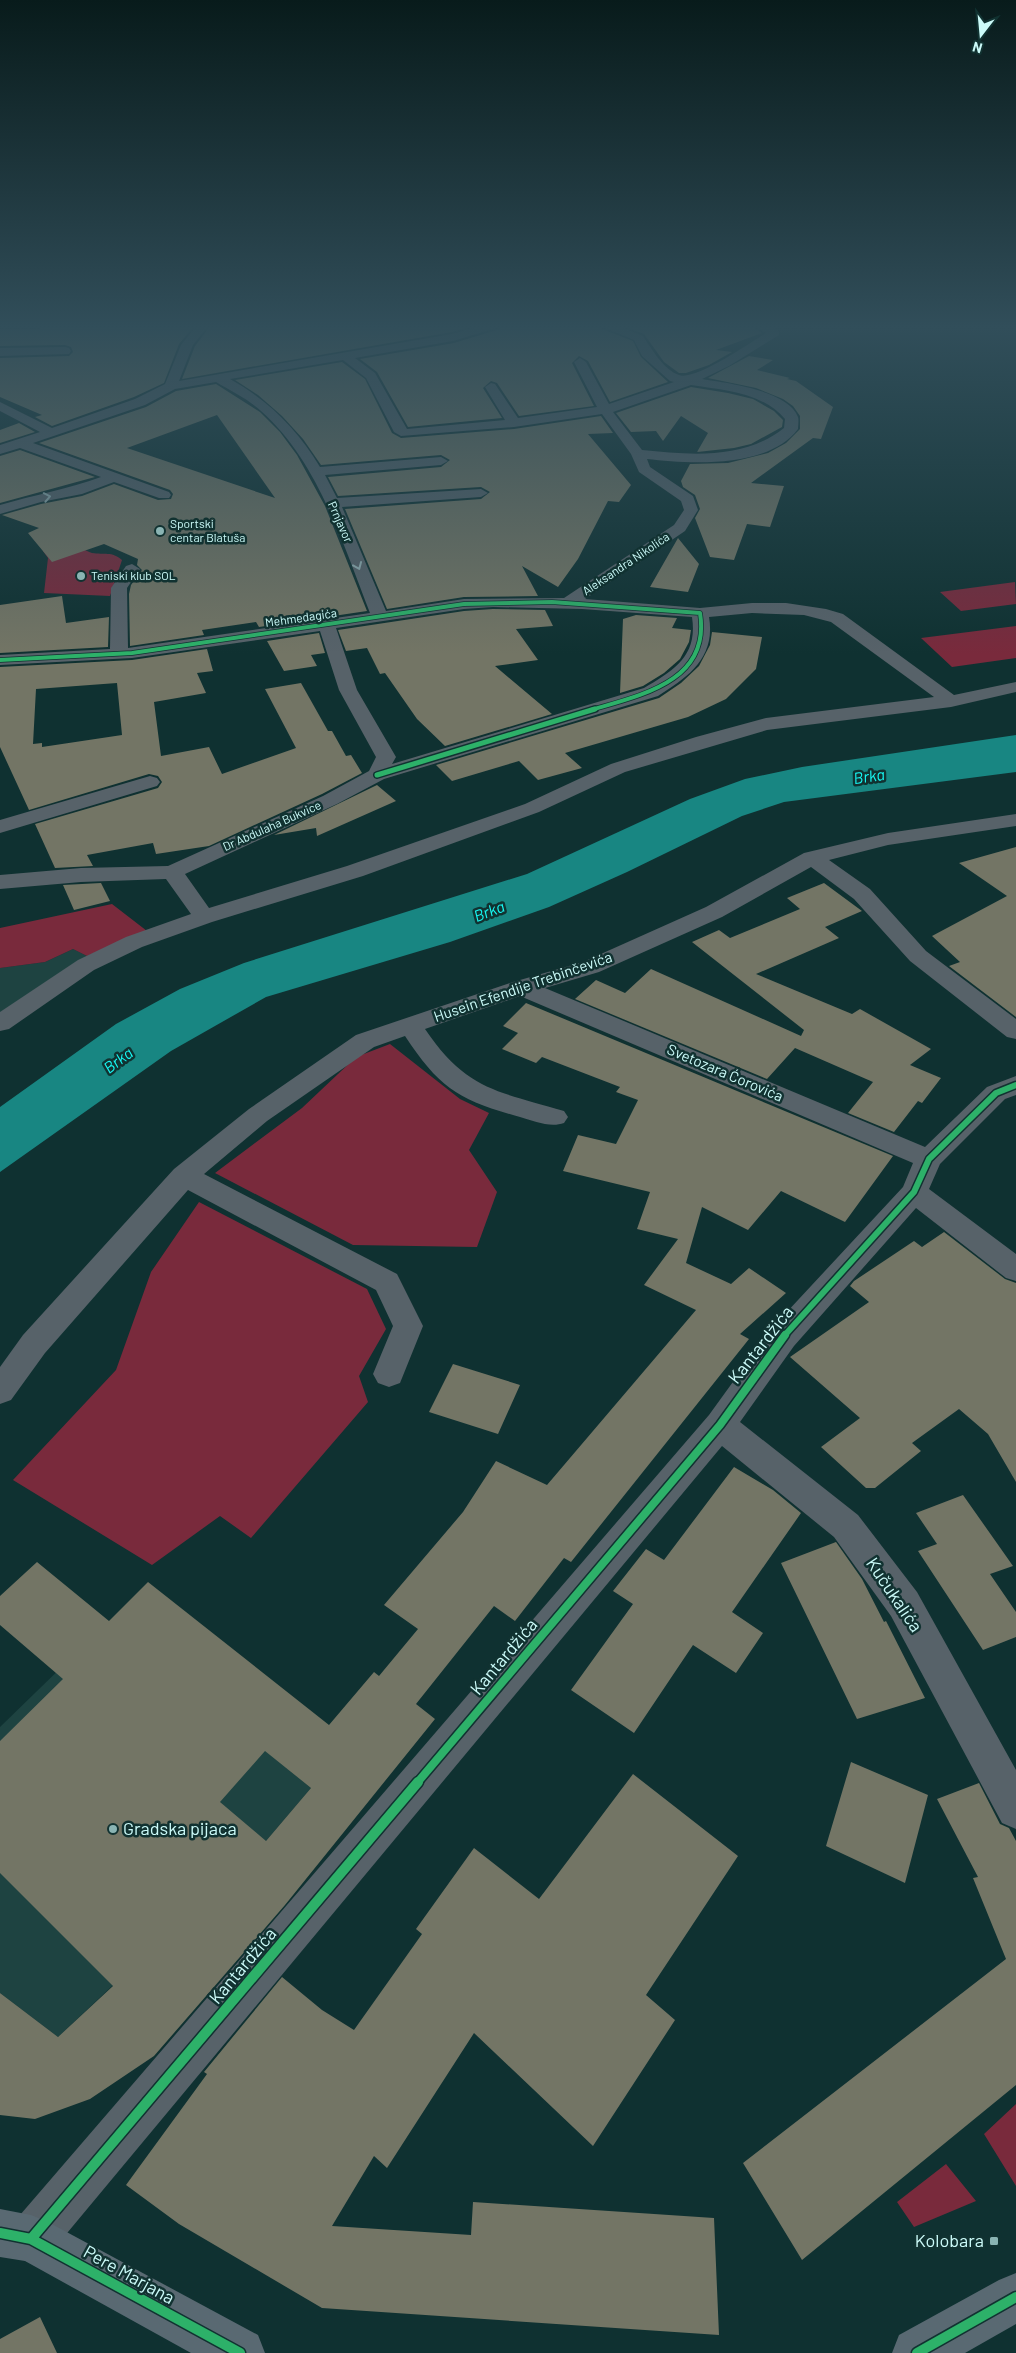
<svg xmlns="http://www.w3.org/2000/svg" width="1016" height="2353" font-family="Barlow,sans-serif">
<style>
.built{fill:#1e4341}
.green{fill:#792a3c}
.water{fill:#188682}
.building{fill:#737565;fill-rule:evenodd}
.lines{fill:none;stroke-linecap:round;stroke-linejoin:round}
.minor{fill:#576269;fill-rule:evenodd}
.major{fill:#596972;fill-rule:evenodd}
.cycleway-far4-casing{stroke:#113231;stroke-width:5.5}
.cycleway-far3-casing{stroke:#113231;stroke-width:8}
.cycleway-far2-casing{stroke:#113231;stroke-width:9}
.cycleway-far1-casing{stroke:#113231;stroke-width:11}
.cycleway-casing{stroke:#113231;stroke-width:13}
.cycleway-far4{stroke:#2db169;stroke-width:4}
.cycleway-far3{stroke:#2db169;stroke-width:5}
.cycleway-far2{stroke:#2db169;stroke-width:6}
.cycleway-far1{stroke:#2db169;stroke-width:8}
.cycleway{stroke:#2db169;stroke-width:10}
.oneway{stroke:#92aeb1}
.poi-dot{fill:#8ab4b3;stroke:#113231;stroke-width:2}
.labels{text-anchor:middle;stroke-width:5;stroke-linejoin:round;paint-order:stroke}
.far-street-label{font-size:12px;fill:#ccfbf9;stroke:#113231}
.far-poi-label{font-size:12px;fill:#ccfbf9;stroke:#113231;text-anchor:start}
.street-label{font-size:15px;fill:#ccfbf9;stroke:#113231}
.water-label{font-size:16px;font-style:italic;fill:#16faf5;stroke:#113231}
.near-street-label{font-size:18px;fill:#ccfbf9;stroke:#113231}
.near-poi-label{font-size:18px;fill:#ccfbf9;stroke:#113231;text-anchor:start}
</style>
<rect width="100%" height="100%" fill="#0f3131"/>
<!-- built -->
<path class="built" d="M73,949L87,956L0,1013V968L45,962Z
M109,1621L311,1788L266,1841L58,2037L0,1993V1727Z"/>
<!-- green -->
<path class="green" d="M70,542C77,545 85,551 92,553C104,555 112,551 122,560L110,596L44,593L48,558L43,551Z
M1015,582L1016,604L961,611L940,592Z
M1016,626V658L952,667L921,638Z
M112,904L147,931L87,956L73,949L45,962L0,968V928Z
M390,1044L460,1099L489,1113L469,1150L497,1192L477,1247L353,1245L215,1173L302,1108L356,1057Z
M199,1202L367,1289L386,1329L359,1376L368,1402L251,1538L220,1516L152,1565L13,1480L116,1370L151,1272Z
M1016,2104V2186L984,2134Z
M946,2164L976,2201L914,2227L897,2202Z"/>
<!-- water -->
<path class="water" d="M1016,735V772L784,802L742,816L627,872L549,907L450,942L266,997L171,1051L0,1172V1107L116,1024L180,989L244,963L527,874L690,799L745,779L802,767Z"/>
<!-- building -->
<path class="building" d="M39,325H195L179,344L164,383L134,397L52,426L35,417L42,415L0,397V358L69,356L73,352L71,347L65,345L0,346V329H40Z
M211,325H376L397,329L405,325H477L452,332L182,379L195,346Z
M503,325H599L602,329L633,341L641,357L668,382L610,402L588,361L579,356L572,363L594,406L519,416L497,383L491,381L483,388L502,418L408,427L377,372L360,359L454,343L500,329Z
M620,325H750L762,333L716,350L732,352L709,365L686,373H679L664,362L644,334Z
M749,356L773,360L757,370L790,378L787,379L796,381L833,407L821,439L813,438L751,483L784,486L770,527L747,524L734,560L710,557L695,518L700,509L695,495L683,487L681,481L690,464L728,463L768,453L786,443L800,429V416L793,406L783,399L756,388L708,378Z
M342,362L365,379L392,433L401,438L514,429L601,416L613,433L588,434L631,485L619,502L608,501L578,559L558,587L522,566L538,596L464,597L387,609L345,509L481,499L490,492L481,487L338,496L328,477L441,467L450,460L441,455L321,465L303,439L282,416L258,395L235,380Z
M216,384L260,412L280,432L297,455L325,506L367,611L259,627L256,622L202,630L204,635L130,646L129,594L131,585L142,570L137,565L138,559L104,544L52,562L28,533L39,528L2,515L41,504L82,496L114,484L158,500L171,499L173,494L170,490L39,443L146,407L176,391ZM217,415L275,498L127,448Z
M691,387L728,393L753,399L774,411L783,420L782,427L751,444L734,448L697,452L708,433L681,416L663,441L656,431L631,432L616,413Z
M19,423L35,432L0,443V430Z
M20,450L95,477L0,503V456Z
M678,538L699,564L688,592L650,587Z
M62,596L66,623L109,617L108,647L0,653V605Z
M493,609L545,610L553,626L516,629L538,660L495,666L552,714L445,746L417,719L385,673L380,674L367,648L346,651L338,630L464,611Z
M636,615L677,618L672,628L691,630L689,642L680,659L664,673L643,686L620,693L623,619Z
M712,632L762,637L756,669L726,699L688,717L565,753L582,768L538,780L519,761L452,781L436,765L659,698L681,683L699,666L710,645Z
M319,633L325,653L311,655L317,666L284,671L267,641Z
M207,649L213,671L197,673L206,693L154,702L161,756L209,747L222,774L296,748L265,689L301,683L328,731H332L346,756L351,755L362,773L322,794L209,846L156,854L153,843L87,855L93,866L55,868L35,824L158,788L162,782L158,776L149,774L29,810L0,747V667L132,660ZM117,683L122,735L42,747V743L33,744L36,689Z
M377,785L396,801L317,836L316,828L274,835Z
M1016,847V1017L949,966L960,962L932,936L1007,896L959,863Z
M101,883L110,901L74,910L63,885Z
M824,883L862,911L825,927L839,938L756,974L852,1014L860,1009L931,1049L910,1065L941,1078L922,1103L918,1101L894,1132L848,1113L873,1082L795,1048L767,1079L575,999L596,980L625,993L651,969L801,1036L804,1030L692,942L719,930L730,938L800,909L787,898Z
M526,1003L893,1156L845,1222L781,1191L748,1230L702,1207L686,1263L731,1284L749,1268L786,1293L740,1334L749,1339L571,1562L564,1558L515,1621L494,1606L416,1704L435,1719L285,1905L154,2056L90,2099L35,2119L0,2115V1993L58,2037L113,1986L0,1873V1741L63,1679L0,1625V1596L37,1562L109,1621L148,1582L329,1725L374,1672L379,1676L418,1629L384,1605L463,1512L496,1461L547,1485L696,1310L644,1285L678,1239L637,1229L650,1192L563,1171L578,1135L616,1144L638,1100L616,1092L620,1087L542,1057L536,1063L502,1049L518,1033L503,1026ZM265,1751L311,1788L266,1841L220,1802Z
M944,1232L1005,1279L1016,1283V1482L988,1434L959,1409L912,1443L921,1451L875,1488H866L821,1447L860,1418L790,1357L869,1302L850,1286L854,1281L914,1241L922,1247Z
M453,1364L520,1385L498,1434L429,1412Z
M734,1467L773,1490L801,1513L732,1612L763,1633L736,1673L693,1645L634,1733L571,1690L633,1604L613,1591L646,1549L664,1560Z
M963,1495L1013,1566L990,1574L1016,1612V1637L983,1650L918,1551L937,1544L916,1513Z
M836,1542L862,1579L884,1622L886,1621L925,1698L857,1719L781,1563Z
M851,1762L928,1795L905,1883L826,1846Z
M633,1774L738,1856L646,1995L675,2020L593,2146L474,2033L387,2168L374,2156L332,2226L471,2235L473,2202L714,2218L719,2335L322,2308L179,2224L126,2185L207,2074L204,2072L282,1977L322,2010L354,2030L422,1934L416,1929L474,1848L539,1899Z
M979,1783L1000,1824L1009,1828L1016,1841V2085L802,2260L743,2163L1006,1959L973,1878L978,1877L937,1799Z
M40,2317L57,2353H0V2339Z"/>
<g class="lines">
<!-- minor -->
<path class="minor" d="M197,325H209L193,345L179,381L452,334L483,325H501L499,327L453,341L355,358L375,373L407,429L505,420L485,387L491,383L495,384L518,418L597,407L574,362L580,358L586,362L609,404L674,382L670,381L642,356L634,340L603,327L601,325H616L643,336C651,348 664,370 679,375C695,381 750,343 766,333L752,325H767L779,331V335L729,366L702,379C726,383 788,390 798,417C799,420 798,426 798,429C768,469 690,464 647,459L650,467L693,496L698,510L685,531L585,599L700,608L752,603H786L826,609L843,614L954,695L1016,682V692L951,707L767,730L625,772L539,812L363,876L212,922L142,947L94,970L9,1029L0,1031V1012L78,960L126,937L191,914L166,879L81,882L0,889V875L81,868L168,866L323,796L369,771L376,757L339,690L320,631L132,658L0,665V655L110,649L111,588L126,566L132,564L140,569L127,588L128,648L370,613C343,544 318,461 261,411C248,399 231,391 216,382L175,389L145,405L33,443L169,492L171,495L169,498H159L114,482L82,494L41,502L0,514V505C34,495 68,489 101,477L20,448L0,454V445L40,432L0,411V402L52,428L135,399L165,384L181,345ZM343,360L366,378L394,432L401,436L514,427L602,414L631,454L639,472L681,501L684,510L674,525L564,598L464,599L386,611L342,507L481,497L488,493L481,489L337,498L325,475L441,465L448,461L441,457L320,467C297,429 269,401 230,379ZM691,385C723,390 762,392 785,419L784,428C744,460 691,455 642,450L613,412ZM493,607L582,609L692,617C698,656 674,670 644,688L392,764L396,757L357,690L336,628L464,609ZM752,613L804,615L831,622L934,697L766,718L696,737L611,764L525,804L347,866L209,908L185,874L337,804L384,779L658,696C688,677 716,658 709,617Z
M65,347L69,348L71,351L69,354L0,356V348Z
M150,776L157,778L160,782L157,786L0,833V820Z
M1016,814V826L888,845L829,860L870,889L926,951L1016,1019V1039L1007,1037L910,961L854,899L811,867L722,917L599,972L545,988L925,1147L987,1087L1016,1076V1095L1005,1099L940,1164L929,1189L1016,1254V1281L1006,1278L916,1208L794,1346L740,1422L858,1515L917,1592L1016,1770V1829L1002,1823L891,1616L834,1537L722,1446L48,2256L31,2263L14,2256L7,2239L14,2222L709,1415L772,1328L903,1187L913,1163L520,996L425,1029C467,1091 498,1091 564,1111L568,1117L564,1123C550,1128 534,1121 520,1117C459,1100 440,1089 405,1036L374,1047L267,1121L204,1174L397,1274L423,1326L400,1383L389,1387L378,1383L373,1374L393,1326L376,1290L188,1190L45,1353L11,1400L0,1404V1367L23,1335L174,1169L249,1109L356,1035L513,982L583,962L706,907L804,853L888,833Z"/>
<!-- major -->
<path class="major" d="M0,2209L31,2215L48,2222L258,2335L265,2353H191L25,2261L0,2257Z
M1016,2273V2324L965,2353H892L899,2335L999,2280Z"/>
<!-- cycleway-far4 casing -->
<g class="cycleway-far4-casing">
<path id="cycleway-far4" d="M0,660L132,653L464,604L552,602L700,613C711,681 642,695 591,710"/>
</g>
<!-- cycleway-far3 casing -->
<g class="cycleway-far3-casing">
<path id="cycleway-far3" d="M377,775L595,709"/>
</g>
<!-- cycleway-far2 casing -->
<g class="cycleway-far2-casing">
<path id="cycleway-far2" d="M784,1336L914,1192L929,1159L996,1093L1016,1085"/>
</g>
<!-- cycleway-far1 casing -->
<g class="cycleway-far1-casing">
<path id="cycleway-far1" d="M417,1783L720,1425L785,1335"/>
</g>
<!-- cycleway casing -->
<g class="cycleway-casing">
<path id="cycleway" d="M0,2233L31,2239L240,2353
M31,2239L418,1782
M917,2353L1016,2297"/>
</g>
<!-- cycleway-far4 -->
<use href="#cycleway-far4" class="cycleway-far4"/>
<!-- cycleway-far3 -->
<use href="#cycleway-far3" class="cycleway-far3"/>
<!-- cycleway-far2 -->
<use href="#cycleway-far2" class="cycleway-far2"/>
<!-- cycleway-far1 -->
<use href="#cycleway-far1" class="cycleway-far1"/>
<!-- cycleway -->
<use href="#cycleway" class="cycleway"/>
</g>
<!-- one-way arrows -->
<defs><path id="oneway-chevron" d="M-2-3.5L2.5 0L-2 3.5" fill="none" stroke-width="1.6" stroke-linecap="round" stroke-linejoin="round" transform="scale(1.25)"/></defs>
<g class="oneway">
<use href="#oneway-chevron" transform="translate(47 497) rotate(-11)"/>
<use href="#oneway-chevron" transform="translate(358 566) rotate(67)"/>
</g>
<!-- sky -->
<linearGradient id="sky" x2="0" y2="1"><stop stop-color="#081b1b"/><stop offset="0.5" stop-color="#314e5a"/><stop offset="1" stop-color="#314e5a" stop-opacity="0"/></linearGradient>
<rect width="1016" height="654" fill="url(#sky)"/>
<!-- markers -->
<g class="poi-dot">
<circle cx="160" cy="531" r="5"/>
<circle cx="81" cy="576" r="5"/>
<circle cx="113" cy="1829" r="5"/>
<rect x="989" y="2236" width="10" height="10" rx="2.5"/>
</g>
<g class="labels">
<!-- far-street labels -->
<g class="far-street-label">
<text transform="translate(340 522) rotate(66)" y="4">Prnjavor</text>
<text transform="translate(626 564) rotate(-34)" y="4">Aleksandra Nikolića</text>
<text transform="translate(301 618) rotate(-8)" y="4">Mehmedagića</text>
<text transform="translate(272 826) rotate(-24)" y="4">Dr Abdulaha Bukvice</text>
</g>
<!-- far-poi labels -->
<g class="far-poi-label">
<text x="170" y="528">Sportski<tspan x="170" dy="14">centar Blatuša</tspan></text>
<text x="91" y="580">Teniski klub SOL</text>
</g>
<!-- street labels -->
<g class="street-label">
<text transform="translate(523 987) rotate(-19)" y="5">Husein Efendije Trebinčevića</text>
<text transform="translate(725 1073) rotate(23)" y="5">Svetozara Ćorovića</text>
</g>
<!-- water labels -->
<g class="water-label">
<text transform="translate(869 776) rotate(-8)" y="6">Brka</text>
<text transform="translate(489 911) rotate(-21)" y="6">Brka</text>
<text transform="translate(118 1060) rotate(-37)" y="6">Brka</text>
</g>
<!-- near-street labels -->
<g class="near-street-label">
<text transform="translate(761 1345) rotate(-52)" y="6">Kantardžića</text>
<text transform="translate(894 1595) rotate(56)" y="6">Kučukalića</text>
<text transform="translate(504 1657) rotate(-50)" y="6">Kantardžića</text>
<text transform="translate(243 1966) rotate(-50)" y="6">Kantardžića</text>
<text transform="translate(129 2275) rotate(29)" y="6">Pere Marjana</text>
</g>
<!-- near-poi labels -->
<g class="near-poi-label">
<text x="123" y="1835">Gradska pijaca</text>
<text x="984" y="2247" text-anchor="end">Kolobara</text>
</g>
</g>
<!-- north arrow -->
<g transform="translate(981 35) rotate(196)" stroke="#113231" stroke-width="4" paint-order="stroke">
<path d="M0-4L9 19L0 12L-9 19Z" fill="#ccfbf9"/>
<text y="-8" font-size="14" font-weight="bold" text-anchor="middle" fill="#ccfbf9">N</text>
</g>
</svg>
